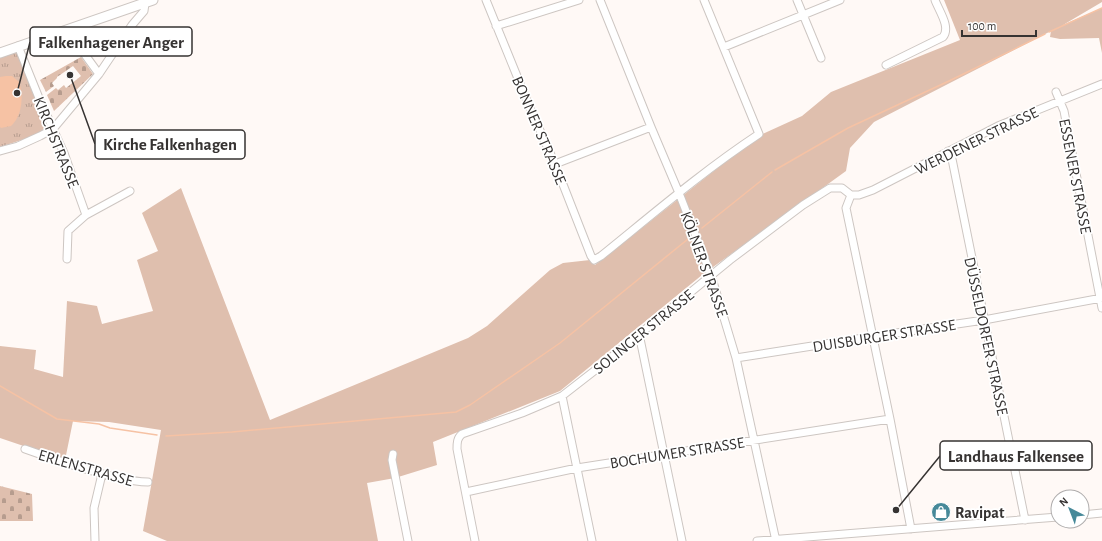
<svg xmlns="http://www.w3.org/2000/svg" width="1102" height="541" font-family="'Alegreya Sans',sans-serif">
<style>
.green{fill:#dfbfae}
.cemetery{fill:url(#cemetery-stones)}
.park{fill:url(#park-tufts)}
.water{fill:#f6c2a4}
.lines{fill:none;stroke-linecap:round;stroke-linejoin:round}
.stream{stroke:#f6c2a4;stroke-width:1.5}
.minor-casing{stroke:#cdc6c2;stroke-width:9}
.major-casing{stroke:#cdc6c2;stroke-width:11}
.minor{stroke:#fff;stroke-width:7}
.major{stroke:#fff;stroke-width:9}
.labels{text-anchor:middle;stroke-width:3.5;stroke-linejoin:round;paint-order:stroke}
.street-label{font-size:16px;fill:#363332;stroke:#fff}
.poi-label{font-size:16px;font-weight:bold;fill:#363332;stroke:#fff;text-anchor:start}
.leader{fill:none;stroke:#363332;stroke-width:1.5}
.callout-dot{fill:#363332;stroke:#fff;stroke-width:1.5}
.callout{fill:#fff;stroke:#363332;stroke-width:1.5}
.callout-label{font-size:17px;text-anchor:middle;font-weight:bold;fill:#363332}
</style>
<defs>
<pattern id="cemetery-stones" width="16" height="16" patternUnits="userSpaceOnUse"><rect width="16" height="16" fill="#dfbfae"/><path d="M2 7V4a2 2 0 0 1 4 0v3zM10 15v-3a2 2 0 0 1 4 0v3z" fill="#b69c8e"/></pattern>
<pattern id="park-tufts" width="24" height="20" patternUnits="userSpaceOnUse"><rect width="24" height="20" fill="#dfbfae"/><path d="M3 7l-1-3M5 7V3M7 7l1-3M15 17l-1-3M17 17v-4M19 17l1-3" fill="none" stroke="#b69c8e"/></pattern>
</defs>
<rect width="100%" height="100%" fill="#fff9f6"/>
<!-- green -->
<path class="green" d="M944,0H1102V2L1063,25L1102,8V53L1099,38L1060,39L1050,37L1051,31L874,122L850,148L846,171L702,275L560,391L433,442L437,465L395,478L367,483L378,541H167L143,531L161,430L109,422L73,421L65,460L0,438V346L36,350L34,369L63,377L67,301L97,306L102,324L153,311L137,260L158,251L142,213L181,188L270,420L468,338L487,326L550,270L563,263L590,260L595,265L758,136L802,116L831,92L960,40Z"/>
<!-- cemetery -->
<path class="cemetery" d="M81,57L93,74L54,111L47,95L56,88L58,90L64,85L66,88L81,76L73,66L57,77V78L52,83L54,86L46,92L40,80Z
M0,486L32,494L33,521H0Z"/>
<!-- park -->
<path class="park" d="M15,52L19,54L48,128L43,133L0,147V57Z"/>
<!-- water -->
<path class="water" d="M6,76H12L19,82C24,96 22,116 11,126L1,128L0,127V77Z"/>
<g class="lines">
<!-- stream -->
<path class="stream" d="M1049,32L1102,8
M775,170L848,128L949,81L1045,34
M702,228L772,172
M0,386L57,419L99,424L110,428L157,435
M166,436L232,432L456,412L470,405L560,343L688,239"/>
<!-- minor casing -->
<g class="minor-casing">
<path id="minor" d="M486,0L530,108L555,164L591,256L594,260L601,256C653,214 703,171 759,134L704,0
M600,0L651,127L679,193L711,275L736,358L776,541
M797,0L821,58
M496,26L579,0
M67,30L99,74
M18,46L39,98L64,153L86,215
M724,47L840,0
M886,65L943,37C951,27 939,11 935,0
M1056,92L1064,111L1102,308
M0,151L18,146L40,136L53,129L99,74L132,25L144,11L145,3
M948,151L952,159L1025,520
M555,164L651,127
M851,195L846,208L890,419L911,529
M851,195H859L873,190L998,126L1102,84
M67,259L68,231L86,215L130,191
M639,334L682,541
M736,358L876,336L984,320L1102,298
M562,396L592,541
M25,449C53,459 82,469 111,476C124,479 135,482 148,482
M393,454L392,460L408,541
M466,492L577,468L890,419
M1082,515L1102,513
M95,541L94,508L102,474
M475,541L457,449C457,443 457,438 462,434L522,413L562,396L598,368L730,260L803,205L830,188H842L851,195
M757,541L1058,517"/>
</g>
<!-- major casing -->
<g class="major-casing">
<path id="major" d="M0,53L153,0"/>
</g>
<!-- minor -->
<use href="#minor" class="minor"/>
<!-- major -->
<use href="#major" class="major"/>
</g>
<!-- icons -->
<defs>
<g id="shop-disc" transform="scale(1)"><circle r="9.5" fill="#468999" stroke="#fff"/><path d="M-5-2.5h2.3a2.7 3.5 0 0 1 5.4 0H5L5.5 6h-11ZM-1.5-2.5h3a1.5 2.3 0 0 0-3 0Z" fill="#fff"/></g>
</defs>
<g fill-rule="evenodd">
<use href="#shop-disc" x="941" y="512"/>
</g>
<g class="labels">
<!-- street labels -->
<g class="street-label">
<text transform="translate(540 130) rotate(67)" y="6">BONNER STRASSE</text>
<text transform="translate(976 140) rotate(-26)" y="6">WERDENER STRASSE</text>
<text transform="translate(57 142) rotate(68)" y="6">KIRCHSTRASSE</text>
<text transform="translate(1076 176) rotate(79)" y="6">ESSENER STRASSE</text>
<text transform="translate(705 264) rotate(70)" y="6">KÖLNER STRASSE</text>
<text transform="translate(643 331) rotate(-39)" y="6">SOLINGER STRASSE</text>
<text transform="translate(884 335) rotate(-9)" y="6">DUISBURGER STRASSE</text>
<text transform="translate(987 336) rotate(78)" y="6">DÜSSELDORFER STRASSE</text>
<text transform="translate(677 452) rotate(-9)" y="6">BOCHUMER STRASSE</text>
<text transform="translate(86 467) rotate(16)" y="6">ERLENSTRASSE</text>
</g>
<!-- poi labels -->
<g class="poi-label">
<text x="955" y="518">Ravipat</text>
</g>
</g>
<!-- callouts -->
<path class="leader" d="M17 93L30 42M70 75L95 144M896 510L940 456"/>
<g class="callout-dot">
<circle cx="17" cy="93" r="4"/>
<circle cx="70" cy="75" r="4"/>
<circle cx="896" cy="510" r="4"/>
</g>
<g class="callout">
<rect x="30" y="27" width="162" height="29" rx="4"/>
<rect x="95" y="130" width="150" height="29" rx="4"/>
<rect x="940" y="441" width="152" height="29" rx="4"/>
</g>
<g class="callout-label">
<text x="111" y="48">Falkenhagener Anger</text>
<text x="170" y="150">Kirche Falkenhagen</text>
<text x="1016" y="462">Landhaus Falkensee</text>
</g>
<!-- north arrow -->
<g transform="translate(1070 509) rotate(318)"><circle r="19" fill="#ffffff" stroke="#afadad"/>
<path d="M0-3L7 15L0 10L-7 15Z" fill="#468999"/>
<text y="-6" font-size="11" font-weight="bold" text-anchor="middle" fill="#363332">N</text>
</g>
<!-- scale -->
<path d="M962 30v6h74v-6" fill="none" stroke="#363332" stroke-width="2"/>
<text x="968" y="30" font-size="12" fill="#363332" stroke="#ffffff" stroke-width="3" paint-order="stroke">100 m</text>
</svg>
